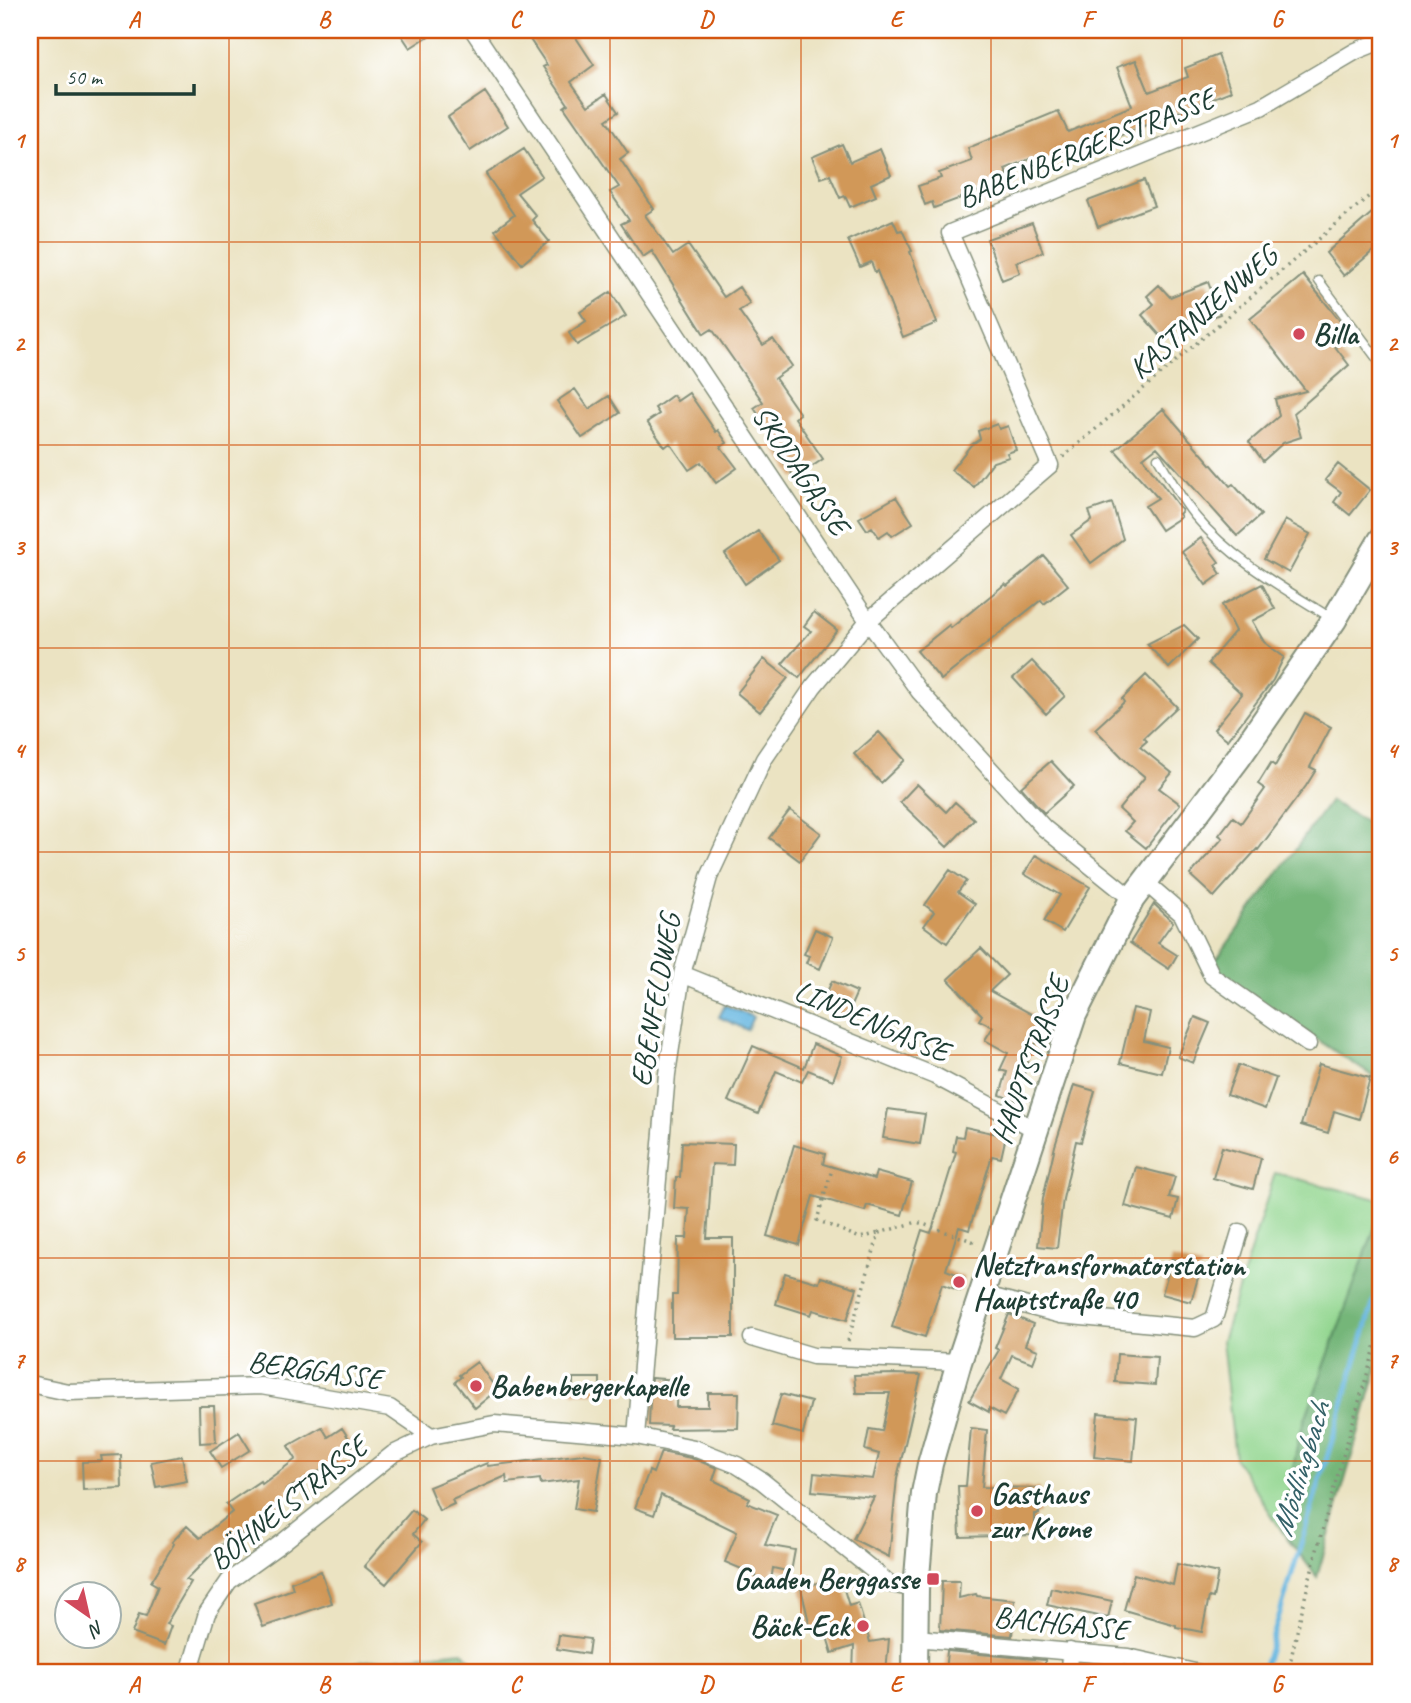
<svg xmlns="http://www.w3.org/2000/svg" width="1411" height="1703" font-family="Caveat,sans-serif">
<style>
.green{fill:#91d58e;stroke:#588961;stroke-width:2}
.forest{fill:#74b679;stroke:#4a7a56;stroke-width:2}
.water{fill:#65b6e0;stroke:#427a8a;stroke-width:2}
.lines{fill:none;stroke-linecap:round;stroke-linejoin:round}
.stream{stroke:#65b6e0;stroke-width:5}
.building{fill:#d19858}
.lane-casing{stroke:#85907b;stroke-width:11}
.street-casing{stroke:#85907b;stroke-width:19}
.primary-casing{stroke:#85907b;stroke-width:28}
.path{stroke:#85907b;stroke-width:3.5;stroke-dasharray:2 5;stroke-linecap:butt}
.lane{stroke:#fff;stroke-width:8}
.street{stroke:#fff;stroke-width:16}
.primary{stroke:#fff;stroke-width:24}
.grid{fill:none;stroke:#d45610;stroke-width:2;stroke-opacity:0.55}
.poi-dot{fill:#d1495b;stroke:#fff;stroke-width:2.5}
.labels{text-anchor:middle;stroke-width:7;stroke-linejoin:round;paint-order:stroke}
.street-label{font-size:30px;fill:#1f3d34;stroke:#fff}
.poi-label{font-size:30px;font-weight:bold;fill:#1f3d34;stroke:#fff;text-anchor:start}
.water-label{font-size:32px;font-style:italic;fill:#346168;stroke:#fff}
.neatline{fill:none;stroke:#d45610;stroke-width:2.5}
.grid-label{font-size:23px;text-anchor:middle;font-weight:bold;fill:#d45610}
</style>
<rect width="100%" height="100%" fill="#fff"/>
<filter id="ink" filterUnits="userSpaceOnUse"><feTurbulence type="fractalNoise" baseFrequency=".0143" numOctaves="2"/><feDisplacementMap in="SourceGraphic" scale="14" xChannelSelector="R" yChannelSelector="G"/><feConvolveMatrix kernelMatrix="1 2 1 2 8 2 1 2 1" color-interpolation-filters="sRGB"/></filter>
<filter id="wash" filterUnits="userSpaceOnUse"><feTurbulence type="fractalNoise" baseFrequency=".00686" numOctaves="4" result="noise"/><feDisplacementMap in="SourceGraphic" scale="28" xChannelSelector="R" yChannelSelector="G"/><feGaussianBlur stdDeviation="1.57" result="paint"/><feColorMatrix in="noise" values="0 0 0 0 0 0 0 0 0 0 0 0 0 0 0 0 0 1.4 0 .05"/><feComposite in="paint" operator="in"/></filter>
<g filter="url(#wash)">
<rect width="100%" height="100%" fill="#ebe3c2"/>
<!-- green -->
<path class="green" d="M1275,1173L1381,1200V1211L1299,1436L1282,1531L1235,1458L1222,1341Z"/>
<!-- forest -->
<path class="forest" d="M1330,801L1381,831V1090L1372,1076L1210,968Z
M1381,1211V1355L1317,1577L1282,1531L1299,1436Z
M462,1651L484,1673H335L358,1662Z"/>
<!-- water -->
<path class="water" d="M725,1005L753,1017L747,1030L719,1017Z"/>
<g class="lines">
<!-- stream -->
<path class="stream" d="M1262,1673L1381,1278"/>
</g>
<g id="blocks">
<!-- building -->
<path class="building" d="M398,30H438L410,48Z
M536,30H571L594,65L571,82L588,106L606,94L618,112L606,120L628,153L620,159L654,209L645,215L673,255L688,245L724,297L739,287L750,304L739,311L763,345L773,339L792,366L775,378L800,414L795,418L823,459L795,478L775,450L780,447L754,408L763,402L712,329L704,334L652,251L643,257L621,224L629,220L610,192L619,187L564,107L568,104L543,67L547,65L527,35Z
M1218,55L1231,91L1089,148L1086,142L1034,165L1032,158L1005,169L1009,180L934,208L932,202L925,205L918,186L941,178L939,173L972,161L968,148L1058,111L1068,132L1132,106L1117,67L1136,60L1149,92L1188,77L1185,68Z
M485,92L508,126L470,151L448,117Z
M842,144L850,162L880,149L891,175L871,184L876,196L850,207L845,196L840,198L830,175L821,178L812,157Z
M524,149L542,176L517,193L536,216L532,220L549,241L522,264L495,230L514,215L486,174Z
M1144,180L1154,206L1098,227L1088,201Z
M1381,205V244L1344,276L1326,253Z
M893,220L898,231L902,230L912,251L910,252L937,323L903,337L877,271L875,272L871,262L860,267L848,240Z
M1032,223L1043,252L1016,262L1020,273L1002,280L987,239Z
M1303,275L1345,327L1330,340L1349,365L1294,413L1301,437L1283,443L1263,461L1249,442L1279,416L1275,399L1306,391L1250,319Z
M1208,282L1220,314L1202,321L1198,310L1164,340L1142,315L1154,304L1147,296L1159,285L1170,297Z
M611,292L626,316L577,345L569,333L586,321L580,312Z
M575,389L589,409L609,396L620,413L582,438L557,401Z
M689,393L716,432L718,430L727,443L721,447L737,468L716,483L701,462L689,470L670,443L665,447L647,422L659,414L655,408L673,395L677,401Z
M1163,409L1230,486L1233,484L1261,515L1237,536L1157,447L1143,458L1182,511L1179,514L1181,517L1161,530L1145,506L1158,498L1115,450Z
M997,424L999,429L1008,426L1016,450L1007,453L1009,457L993,462L974,487L951,470L971,445L980,439L978,431Z
M1338,464L1370,490L1350,515L1334,502L1341,492L1325,480Z
M896,497L913,523L892,536L888,531L879,537L872,527L867,530L859,518Z
M1112,503L1123,539L1091,563L1071,535L1092,520L1089,511Z
M1285,520L1310,534L1289,573L1264,559Z
M758,531L779,560L745,584L725,554Z
M1201,538L1219,562L1215,565L1221,574L1206,585L1182,552Z
M1044,556L1068,585L1044,604L1041,600L941,680L917,651L949,625L951,628L1005,584L1007,586Z
M1262,584L1275,609L1252,621L1264,642L1284,657L1273,680L1228,740L1214,729L1242,694L1208,663L1235,631L1222,605Z
M814,612L837,630L799,678L782,664L811,631L804,626Z
M1184,625L1198,639L1169,668L1147,644Z
M764,659L788,678L760,712L737,693Z
M1032,661L1065,696L1046,714L1013,678Z
M1146,675L1177,707L1144,738L1147,741L1140,747L1172,773L1159,788L1180,804L1146,848L1125,831L1133,822L1119,809L1145,777L1126,761L1095,729L1124,702L1122,699Z
M1305,713L1331,727L1310,767L1316,770L1306,786L1258,850L1257,849L1214,897L1190,875L1223,838L1219,835L1233,817L1241,823L1265,789L1258,784L1271,763L1275,766Z
M879,732L905,760L881,783L854,754Z
M1051,761L1074,786L1044,813L1021,787Z
M917,784L946,812L955,802L974,819L947,847L900,802Z
M790,810L821,833L800,861L769,838Z
M1036,855L1090,887L1063,932L1044,921L1060,895L1024,874Z
M950,870L966,881L958,892L975,904L947,943L924,926L934,912L925,905Z
M1154,904L1173,922L1158,943L1177,955L1169,969L1130,943Z
M815,929L833,937L820,969L806,963L809,956L804,954Z
M981,948L1007,975L990,991L1047,1023L1030,1054L1016,1101L1000,1095L1007,1072L1000,1070L1008,1053L985,1040L993,1027L979,1020L982,1015L948,979Z
M832,981L857,992L845,1019L820,1007Z
M1133,1008L1150,1012L1144,1041L1168,1047L1162,1073L1120,1063Z
M1195,1017L1210,1023L1193,1063L1178,1057Z
M813,1044L842,1056L833,1080L808,1070L802,1082L776,1071L758,1114L728,1101L753,1046L804,1068Z
M1319,1064L1370,1078L1359,1119L1334,1111L1328,1133L1301,1125Z
M1238,1065L1276,1078L1265,1109L1227,1095Z
M1074,1085L1095,1091L1081,1142L1076,1141L1063,1199L1057,1248L1038,1246L1043,1198L1055,1146Z
M888,1109L925,1114L920,1144L883,1138Z
M965,1127L1006,1136L1001,1158L992,1156L969,1230L959,1227L946,1270L964,1277L960,1291L942,1284L925,1337L892,1327L922,1230L931,1233L956,1152L953,1151L956,1136L963,1137Z
M682,1142L734,1144L733,1165L712,1164L707,1238H733V1337H672V1295H677L678,1238H687L689,1209L674,1208L676,1177H680Z
M794,1145L825,1154L823,1164L874,1179L876,1172L912,1182L902,1215L867,1205L865,1211L813,1196L799,1245L767,1236Z
M1222,1147L1261,1158L1253,1189L1213,1178Z
M1136,1167L1175,1177L1169,1197L1178,1199L1173,1219L1125,1206Z
M1172,1259L1201,1267L1191,1302L1162,1294Z
M785,1273L819,1283L821,1277L857,1288L847,1320L813,1310L811,1315L776,1304Z
M1009,1314L1033,1324L1025,1345L1038,1350L1033,1363L1012,1355L1001,1379L1019,1389L1004,1416L989,1408V1412L969,1401L999,1350L995,1348Z
M1117,1354L1157,1357L1155,1385L1115,1382Z
M477,1362L497,1390L475,1408L455,1382L461,1377L459,1375Z
M894,1374L921,1375L897,1478L889,1557L853,1539L874,1497L812,1491L814,1473L873,1479L879,1454L865,1450L869,1429L882,1431L890,1393H856L854,1375Z
M573,1378H600V1393H573Z
M651,1378L677,1380L676,1407H708V1393H739L738,1428L669,1429L670,1426L649,1425Z
M781,1394L811,1402L803,1434L772,1426Z
M199,1406H214L216,1442L200,1443Z
M1098,1413L1137,1417L1133,1461L1094,1457Z
M322,1427L328,1437L342,1428L353,1445L338,1455L341,1459L286,1490L291,1495L277,1506L280,1510L232,1540L229,1537L186,1580L191,1582L166,1624L171,1626L164,1645L132,1633L139,1614L146,1616L158,1586L151,1582L174,1544L172,1542L187,1526L200,1538L232,1512L226,1504L260,1481L262,1484L296,1459L288,1446Z
M971,1428L987,1430L982,1487L1040,1488L1039,1514H1035V1535L960,1537L958,1486H966Z
M239,1432L250,1450L221,1468L210,1451Z
M661,1452L691,1458L717,1468L713,1480L750,1498L747,1503L777,1515L765,1545L795,1550L791,1572L773,1568L771,1581L756,1578V1575L725,1562L737,1532L661,1495L654,1515L635,1508L649,1471L653,1473Z
M583,1454L602,1457L593,1512L574,1509L579,1479L541,1484L540,1479L507,1483L506,1476L452,1500L454,1504L439,1511L429,1487L487,1463L488,1466Z
M121,1455L122,1488L83,1490L82,1462L102,1461L101,1456Z
M182,1456L187,1481L156,1487L151,1462Z
M412,1510L424,1520L413,1534L422,1542L386,1584L364,1566Z
M1177,1564L1218,1573L1213,1598L1209,1597L1202,1632L1176,1627V1625L1124,1610L1134,1574L1173,1585Z
M321,1571L332,1603L263,1627L254,1603L293,1589L291,1582Z
M840,1576L849,1606L858,1603L870,1642L889,1639L886,1673H853L854,1646L832,1653L824,1627L811,1631L801,1588Z
M942,1581H960L959,1598L976,1594L977,1596L1015,1600L1012,1636L940,1630Z
M1051,1588L1112,1601L1108,1618L1047,1605Z
M559,1635L590,1639L588,1654L557,1649Z
M947,1651L1045,1660V1671L1010,1670V1673H945Z"/>
</g>
</g>
<g filter="url(#ink)">
<use href="#blocks" fill-opacity="0" stroke="#85907b" stroke-width="2"/>
<g class="lines">
<!-- lane casing -->
<g class="lane-casing">
<path id="lane" d="M1319,281L1381,364
M1158,458C1170,477 1181,500 1196,517C1232,560 1285,589 1331,618"/>
</g>
<!-- street casing -->
<g class="street-casing">
<path id="street" d="M473,30L868,621L919,691L1044,828L1132,899
M1145,882L1182,914L1212,976L1308,1044
M682,974L935,1076L1036,1130
M982,1294L1061,1315L1195,1328L1214,1319L1240,1232
M752,1338L813,1356L959,1362
M30,1384L68,1392L261,1386L390,1408L431,1436
M636,1436L667,1074L682,974L709,877L764,759L813,687L868,621L1050,465L950,233L1261,107L1356,51L1381,41
M916,1638L1128,1657L1199,1673
M189,1673L207,1613L229,1581L283,1542L393,1454L431,1436L494,1424L636,1436L694,1448L737,1465L762,1481L890,1584L916,1589
M1069,1673L1070,1651"/>
</g>
<!-- primary casing -->
<g class="primary-casing">
<path id="primary" d="M915,1673L916,1589L924,1493L930,1464L959,1362L1074,1015L1132,899L1239,757L1334,620L1381,540"/>
</g>
<!-- path -->
<path class="path" d="M1063,457L1381,186
M833,1166L817,1220L860,1238L879,1233
M848,1341L879,1233L917,1222L978,1243
M1288,1673C1312,1556 1347,1442 1381,1328"/>
<!-- lane -->
<use href="#lane" class="lane"/>
<!-- street -->
<use href="#street" class="street"/>
<!-- primary -->
<use href="#primary" class="primary"/>
</g>
</g>
<!-- grid -->
<path class="grid" d="M229,30V1673M420,30V1673M610,30V1673M801,30V1673M991,30V1673M1182,30V1673M30,242H1381M30,445H1381M30,648H1381M30,852H1381M30,1055H1381M30,1258H1381M30,1461H1381"/>
<!-- markers -->
<g class="poi-dot">
<circle cx="1299" cy="334" r="7"/>
<circle cx="959" cy="1282" r="7"/>
<circle cx="476" cy="1386" r="7"/>
<circle cx="977" cy="1511" r="7"/>
<rect x="926" y="1572" width="14" height="14" rx="3.5"/>
<circle cx="863" cy="1626" r="7"/>
</g>
<g class="labels">
<!-- street labels -->
<g class="street-label">
<text transform="translate(1086 148) rotate(-22)" y="10">BABENBERGERSTRASSE</text>
<text transform="translate(1203 312) rotate(-41)" y="10">KASTANIENWEG</text>
<text transform="translate(801 470) rotate(56)" y="10">SKODAGASSE</text>
<text transform="translate(655 1000) rotate(-80)" y="10">EBENFELDWEG</text>
<text transform="translate(872 1021) rotate(23)" y="10">LINDENGASSE</text>
<text transform="translate(1030 1060) rotate(-70)" y="10">HAUPTSTRASSE</text>
<text transform="translate(315 1370) rotate(8)" y="10">BERGGASSE</text>
<text transform="translate(288 1503) rotate(-39)" y="10">BÖHNELSTRASSE</text>
<text transform="translate(1061 1623) rotate(6)" y="10">BACHGASSE</text>
</g>
<!-- poi labels -->
<g class="poi-label">
<text x="1313" y="344">Billa</text>
<text x="973" y="1275">Netztransformatorstation<tspan x="973" dy="34">Hauptstraße 40</tspan></text>
<text x="490" y="1396">Babenbergerkapelle</text>
<text x="991" y="1504">Gasthaus<tspan x="991" dy="34">zur Krone</tspan></text>
<text x="919" y="1589" text-anchor="end">Gaaden Berggasse</text>
<text x="849" y="1636" text-anchor="end">Bäck-Eck</text>
</g>
<!-- water labels -->
<g class="water-label">
<text transform="translate(1300 1469) rotate(-73)" y="11">Mödlingbach</text>
</g>
</g>
<!-- margin -->
<rect width="1411" height="1703" fill="none" stroke="#fff" stroke-width="77"/>
<!-- north arrow -->
<g transform="translate(88 1615) rotate(146)"><circle r="33" fill="#ffffff" stroke="#a5b1ae" stroke-width="2"/>
<path d="M0-5L12 26L0 18L-12 26Z" fill="#d1495b"/>
<text y="-10" font-size="19" font-weight="bold" text-anchor="middle" fill="#1f3d34">N</text>
</g>
<!-- scale -->
<path d="M56 84v10h138v-10" fill="none" stroke="#1f3d34" stroke-width="3.5"/>
<text x="66" y="84" font-size="21" fill="#1f3d34" stroke="#ffffff" stroke-width="5" paint-order="stroke">50 m</text>
<rect x="38" y="38" width="1334" height="1626" class="neatline"/>
<g class="grid-label">
<text x="134" y="27">A</text>
<text x="324" y="27">B</text>
<text x="515" y="27">C</text>
<text x="706" y="27">D</text>
<text x="896" y="27">E</text>
<text x="1087" y="27">F</text>
<text x="1277" y="27">G</text>
<text x="19" y="148">1</text>
<text x="1392" y="148">1</text>
<text x="19" y="351">2</text>
<text x="1392" y="351">2</text>
<text x="19" y="555">3</text>
<text x="1392" y="555">3</text>
<text x="19" y="758">4</text>
<text x="1392" y="758">4</text>
<text x="19" y="961">5</text>
<text x="1392" y="961">5</text>
<text x="19" y="1164">6</text>
<text x="1392" y="1164">6</text>
<text x="19" y="1368">7</text>
<text x="1392" y="1368">7</text>
<text x="19" y="1571">8</text>
<text x="1392" y="1571">8</text>
<text x="134" y="1692">A</text>
<text x="324" y="1692">B</text>
<text x="515" y="1692">C</text>
<text x="706" y="1692">D</text>
<text x="896" y="1692">E</text>
<text x="1087" y="1692">F</text>
<text x="1277" y="1692">G</text>
</g>
</svg>
